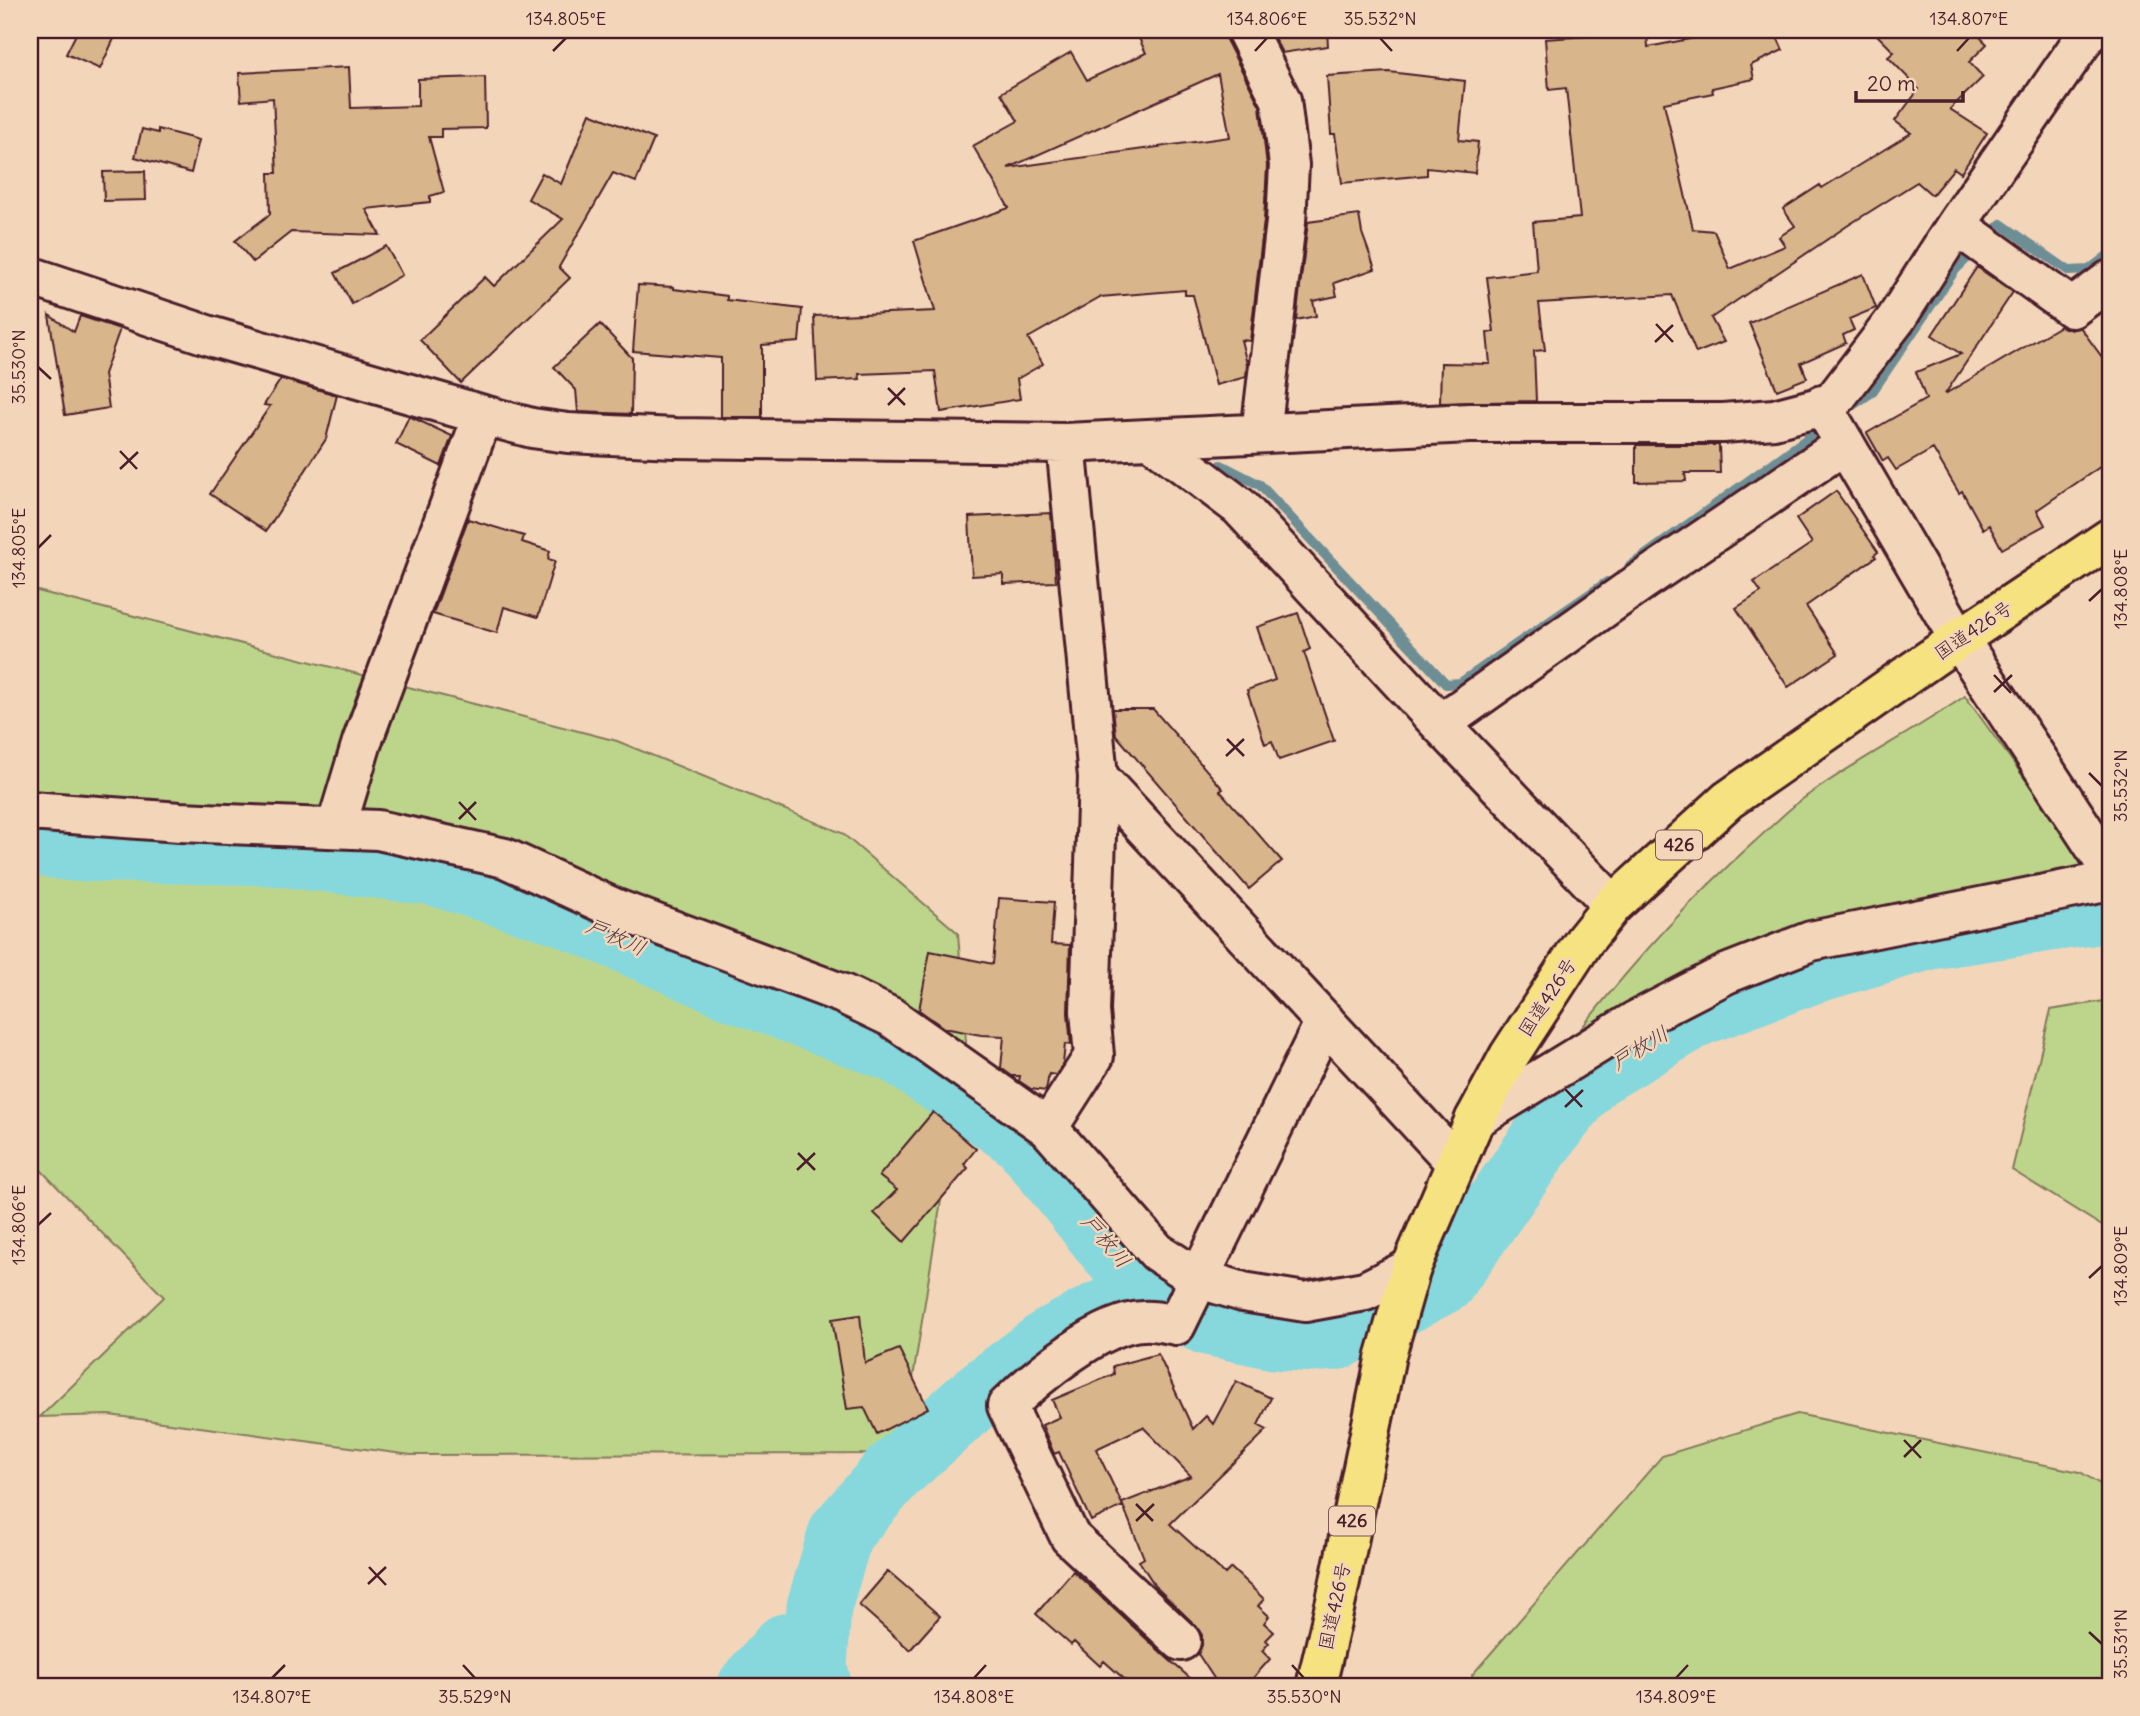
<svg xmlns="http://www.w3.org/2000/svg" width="2140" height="1716" font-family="Delius,'Klee One',sans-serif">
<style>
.green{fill:#bdd58b;stroke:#847a5b;stroke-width:2}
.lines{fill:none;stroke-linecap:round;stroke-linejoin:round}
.stream{stroke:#6e8e95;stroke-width:10}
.river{stroke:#86d8dc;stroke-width:65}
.building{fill:#d9b58b;stroke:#4a1f2b;stroke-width:2;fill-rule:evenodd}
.minor-casing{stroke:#4a1f2b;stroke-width:44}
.highway-casing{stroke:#4a1f2b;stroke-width:44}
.minor{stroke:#f3d6ba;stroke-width:38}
.highway{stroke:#f7e281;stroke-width:38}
.ticks{fill:none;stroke:#4a1f2b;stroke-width:2.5}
.labels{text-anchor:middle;stroke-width:5;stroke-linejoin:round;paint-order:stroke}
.shield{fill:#f3d6ba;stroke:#7d5656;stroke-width:2}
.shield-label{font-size:18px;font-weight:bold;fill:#4a1f2b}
.street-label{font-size:19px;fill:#4a1f2b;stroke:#f3d6ba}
.water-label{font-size:21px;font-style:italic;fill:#533b46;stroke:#f3d6ba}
.neatline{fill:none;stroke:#4a1f2b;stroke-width:2.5}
.ticks-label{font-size:18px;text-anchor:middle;fill:#4a1f2b}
</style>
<rect width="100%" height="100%" fill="#f3d6ba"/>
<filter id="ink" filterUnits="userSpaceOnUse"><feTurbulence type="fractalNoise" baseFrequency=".0143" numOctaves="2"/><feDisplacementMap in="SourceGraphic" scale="14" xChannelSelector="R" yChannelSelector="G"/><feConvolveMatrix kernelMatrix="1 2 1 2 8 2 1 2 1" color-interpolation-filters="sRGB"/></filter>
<g filter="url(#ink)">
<!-- green -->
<path class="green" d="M30,589L617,741L842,833L958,933L966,1042L901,1454L411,1455L109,1415L40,1417L164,1297L37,1166L30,1164Z
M1965,696L2089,867L2038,879L2009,881L1779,933L1687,970L1576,1035C1630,966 1687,902 1752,844C1768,830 1783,814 1800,801C1852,762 1912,733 1965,696Z
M2110,1000V1231L2012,1170L2051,1010Z
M1797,1414L2080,1472L2110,1490V1686H1475L1472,1675L1662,1456Z"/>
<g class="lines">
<!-- stream -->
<path class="stream" d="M1844,411L1872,392L1955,270L2001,224L2069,271L2089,270L2110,254
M1221,465L1260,485L1446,684L1460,683L1607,582
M1629,567L1826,425"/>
<!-- river -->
<path class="river" d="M30,842L71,849L271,853L433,873L562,913L740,991L897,1051L1023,1139L1120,1261L1166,1303L1207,1323L1274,1337L1314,1340L1336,1338L1444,1281L1547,1133L1592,1077L1698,1014L1813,971L1930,937L2110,910
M750,1686L785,1646L817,1638
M819,1686L815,1666L819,1607L841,1532L893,1472L982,1392L1052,1339L1101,1313L1133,1303H1166"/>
</g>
<!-- building -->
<path class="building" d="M78,30H118L100,69L66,54Z
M1135,30H1224L1226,40L1260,106L1267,166L1264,220L1250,341L1241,340L1247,364L1246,377L1216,385L1193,295H1185V290L1100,297L1028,338L1043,364L1017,379L1020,399L941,412L935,371L859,374L860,379L817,381L814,316L935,311L914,241L1009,208L973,146L1018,121L1001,93L1071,52L1087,80L1146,53ZM1218,74L1230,137L1008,168Z
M1270,30H1327L1328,46L1282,53Z
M1736,30H1774L1783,50L1751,65L1754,79L1712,88L1713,93L1664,103L1693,229L1714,231L1730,269L1785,246L1779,237L1795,226L1783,209L1820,185L1822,188L1911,133L1895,121L1919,89L1888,57L1894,52L1872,30H1973L1987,44L1969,62L1983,77L1950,109L1987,133L1961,173L1954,168L1932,195L1917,182L1847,226L1711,318L1724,342L1696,353L1672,295L1539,303L1545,350L1534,351L1536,401L1440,403L1441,363L1490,364L1487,333L1494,332L1487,277L1537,271L1533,222L1580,218L1566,88L1549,90L1545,39L1647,32L1648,47Z
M349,67L351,108L418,106V79L485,77L486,128L441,129V137H429L444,192L430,196V202L366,209L380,235L291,232L253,262L235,241L270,214L269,173H277L273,98L241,101L239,73Z
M1389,72L1465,81L1459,140L1478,142L1475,173L1427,168V175L1342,183L1335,134H1331L1327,76Z
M590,113L654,139L636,182L613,173L559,267L570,278L461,383L420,340L485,277L494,286L563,219L528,199L542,173L561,184Z
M142,129L158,133V129L199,140L191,173L135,157Z
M145,171L146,200L104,201L103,172Z
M1359,215L1362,233L1375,269L1334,283L1337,296L1313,301L1316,316L1296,320L1308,222Z
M386,246L402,275L352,304L335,273Z
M1977,267L2013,292L1945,394L2060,326L2071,330L2080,327L2110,368V460L2037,510L2045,525L2002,549L1989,525L1983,529L1962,491L1959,493L1933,449L1896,470L1888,458L1883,461L1867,433L1926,399L1916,372L1961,354L1932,335Z
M1863,274L1876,308L1849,319L1854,330L1843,335L1846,343L1801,363L1807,378L1777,390L1749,323Z
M638,285L674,287V289L727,296V300L802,309L799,342L762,345V417H721V358L633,351Z
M49,315L74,332L80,316L120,329L104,374L109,408L65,415Z
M600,324L632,358L631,414L578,412L576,390L554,367Z
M281,379L337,395L326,439L266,531L210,494L270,406L264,405Z
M409,416L452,436L441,466L396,444Z
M1636,445H1719L1720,473H1685L1686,481L1636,482Z
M1836,491L1878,552L1874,555L1876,557L1806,606L1838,654L1788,687L1736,608L1761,592L1754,582L1812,543L1796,519Z
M1051,513L1056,582L1003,584V574L972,576L969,517Z
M468,519L524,536L522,542L550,551L548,559L555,561L538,617L504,607L497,633L433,614Z
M1298,613L1310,649L1304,652L1334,741L1279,760L1272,741L1265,744L1247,690L1275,680L1257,627Z
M1113,709H1153L1223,789L1220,791L1282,861L1249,889L1116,735Z
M999,898L1054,902L1051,944L1070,945L1068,1013L1071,1045L1065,1044L1063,1064L1056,1075L1049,1074L1046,1091L1031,1089L1019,1081L1020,1076H1012L1001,1068L1004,1036L981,1035L944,1028L919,1010L930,951L993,964Z
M933,1112L976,1149L964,1164L968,1168L904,1242L874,1213L897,1190L879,1176Z
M860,1315L865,1363L899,1349L928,1408L877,1434L864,1407L847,1409L832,1319Z
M1158,1354L1193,1429L1206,1416L1213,1424L1236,1381L1271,1398L1258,1425L1267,1430L1170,1524L1225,1574L1231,1568L1264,1599L1258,1606L1269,1616L1264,1623L1274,1632L1266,1640L1269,1643L1262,1651L1270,1659L1246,1686H1219L1198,1654L1202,1645V1635L1196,1626L1156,1587L1139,1561L1144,1558L1122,1503L1191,1476L1143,1427L1096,1449L1123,1506L1091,1521L1059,1452L1054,1454L1042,1425L1060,1417L1052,1400L1114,1374L1113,1366Z
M888,1571L940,1616L910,1650L859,1605Z
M1073,1571L1166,1657L1199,1686H1132L1104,1661L1100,1666L1074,1642L1071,1645L1036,1614Z"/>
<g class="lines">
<!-- minor casing -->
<g class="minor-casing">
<path id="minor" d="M1246,30L1281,100L1289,165L1286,222L1261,433
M1956,225L2072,308L2110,280
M30,276L213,337L483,415L532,428L568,433L675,438L1066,443L1470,423H1723L1774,419L1831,404L1896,319L1956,225L2090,30
M1822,405L1959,639L2110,870
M1150,439L1240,507L1440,724L1613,905
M1440,724L1642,581L1845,444
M1098,777L1456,1163
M30,811L180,822L378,830L505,858L614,908L843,994L891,1017L1048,1128L1157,1252L1197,1278L1243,1292L1305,1302L1365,1291L1411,1268
M336,828L362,742L483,415
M1475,1119L1635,1021L1726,974L1811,941L2110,881
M1048,1128L1094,1056L1090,1011L1098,777L1066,443
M1181,1641L1070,1537L1007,1406C1036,1377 1102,1322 1143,1321C1154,1320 1165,1323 1176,1325L1325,1021"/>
</g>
<!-- highway casing -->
<g class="highway-casing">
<path id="highway" d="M1316,1686L1336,1601L1386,1355L1411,1268L1475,1119L1509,1056L1584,941L1613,905L1728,800L1959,639L2110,538"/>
</g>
<!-- minor -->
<use href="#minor" class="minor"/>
<!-- highway -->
<use href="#highway" class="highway"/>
</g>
</g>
<!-- ticks -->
<path class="ticks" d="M1380,38L1392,51M553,51L566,38M1255,51L1267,38M1957,51L1969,38M1656,324L1673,342M1655,342L1673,325M38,367L51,379M888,388L905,405M888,405L905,388M120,451L137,469M120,469L138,452M38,548L51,535M2089,601L2102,589M1994,675L2011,693M1994,692L2012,675M1227,739L1244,756M1226,756L1244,739M2089,773L2102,786M459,802L476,820M459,819L476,802M1565,1089L1582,1107M1565,1107L1583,1090M798,1153L815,1170M797,1170L815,1153M38,1225L51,1213M2089,1278L2102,1266M1904,1440L1921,1458M1904,1457L1921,1440M1136,1504L1153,1521M1136,1521L1154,1504M369,1567L386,1585M368,1584L386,1567M2089,1632L2102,1644M463,1665L475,1678M1292,1665L1304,1678M272,1678L285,1665M974,1678L986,1665M1676,1678L1688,1665"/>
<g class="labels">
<!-- shield labels -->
<g class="shield">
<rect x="1656" y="830.5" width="46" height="29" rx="5"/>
<rect x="1329" y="1506.5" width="46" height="29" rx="5"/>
</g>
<g class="shield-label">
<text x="1679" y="851">426</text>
<text x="1352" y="1527">426</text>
</g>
<!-- street labels -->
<g class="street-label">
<text transform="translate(1973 630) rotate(-34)" y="7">国道426号</text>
<text transform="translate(1547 997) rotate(-57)" y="7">国道426号</text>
<text transform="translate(1334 1606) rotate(-78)" y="7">国道426号</text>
</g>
<!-- water labels -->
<g class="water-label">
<text transform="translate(616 937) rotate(24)" y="7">戸枚川</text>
<text transform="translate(1640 1048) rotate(-31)" y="7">戸枚川</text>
<text transform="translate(1106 1241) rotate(50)" y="7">戸枚川</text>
</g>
</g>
<!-- margin -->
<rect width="2140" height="1716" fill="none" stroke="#f3d6ba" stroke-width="77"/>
<!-- scale -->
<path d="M1856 91v10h107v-10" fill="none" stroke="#4a1f2b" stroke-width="3.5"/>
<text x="1867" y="91" font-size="21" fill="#4a1f2b" stroke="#f3d6ba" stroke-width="5" paint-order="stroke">20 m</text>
<rect x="38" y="38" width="2064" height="1640" class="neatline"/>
<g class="ticks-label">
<text x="566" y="25">134.805°E</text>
<text x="1267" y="25">134.806°E</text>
<text x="1380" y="25">35.532°N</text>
<text x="1969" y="25">134.807°E</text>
<text transform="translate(19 367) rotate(-90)" y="6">35.530°N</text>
<text transform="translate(19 548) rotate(-90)" y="6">134.805°E</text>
<text transform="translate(2121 589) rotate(-90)" y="6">134.808°E</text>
<text transform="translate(2121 786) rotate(-90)" y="6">35.532°N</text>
<text transform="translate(19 1225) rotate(-90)" y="6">134.806°E</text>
<text transform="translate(2121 1266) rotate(-90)" y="6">134.809°E</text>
<text transform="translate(2121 1644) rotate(-90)" y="6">35.531°N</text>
<text x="272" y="1703">134.807°E</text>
<text x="475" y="1703">35.529°N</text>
<text x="974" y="1703">134.808°E</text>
<text x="1304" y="1703">35.530°N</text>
<text x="1676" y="1703">134.809°E</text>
</g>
</svg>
